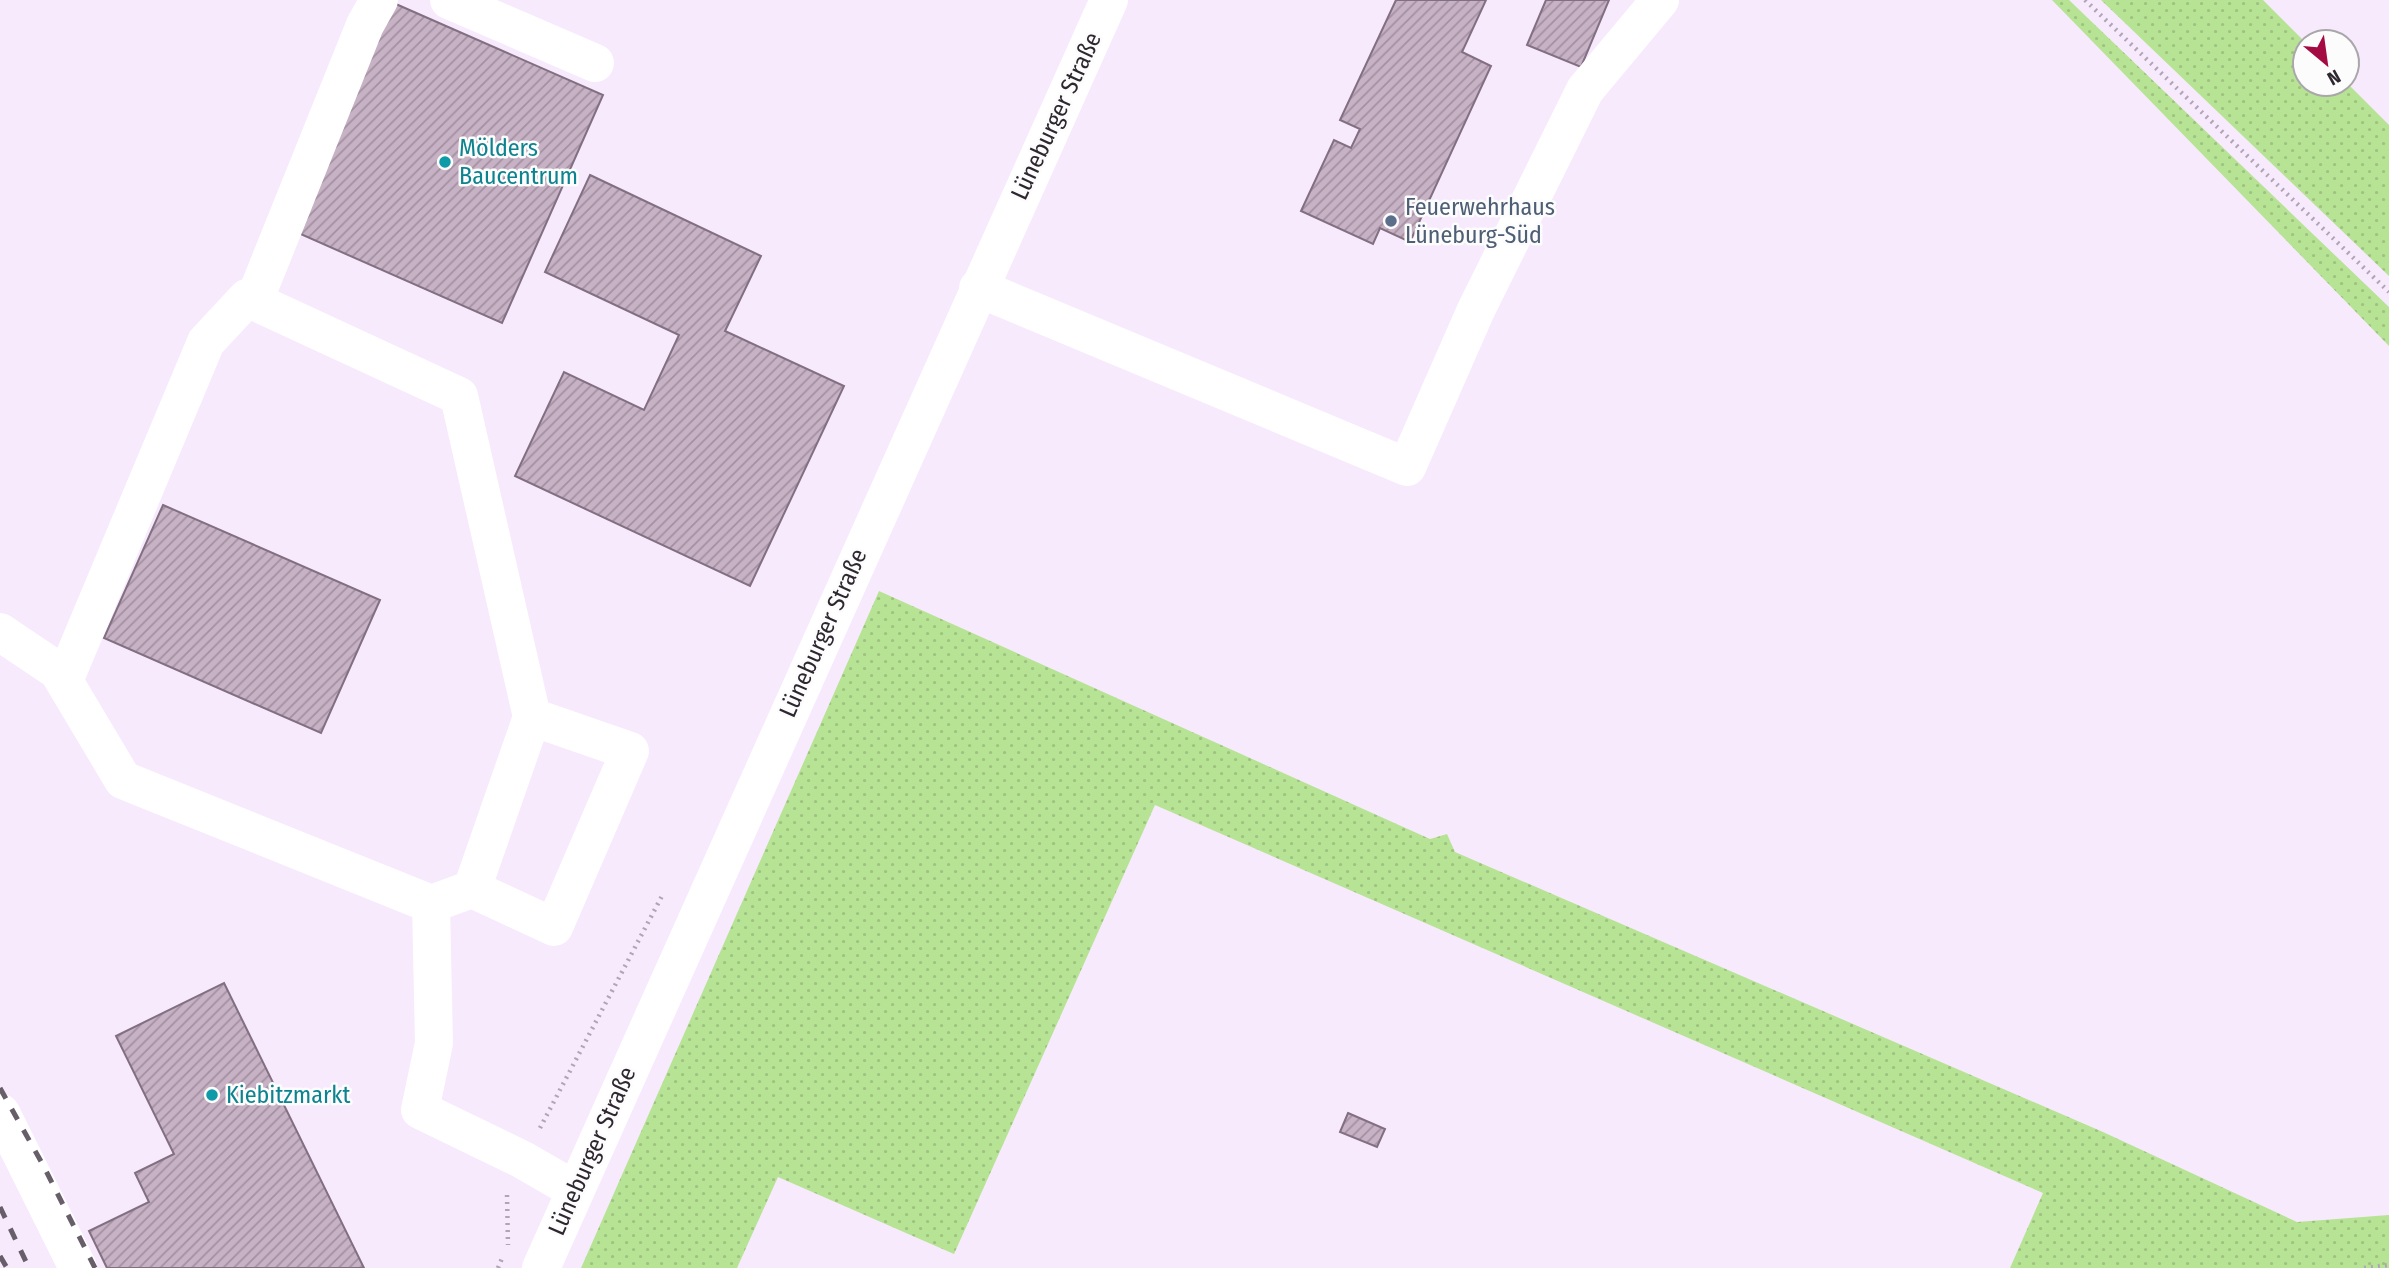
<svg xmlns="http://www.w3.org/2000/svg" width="2389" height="1268" font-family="'Fira Sans Condensed',sans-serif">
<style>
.grass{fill:url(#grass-dots)}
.building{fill:url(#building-hatch);stroke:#826f81;stroke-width:2}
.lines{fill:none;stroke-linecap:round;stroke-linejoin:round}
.path{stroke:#b0a5b4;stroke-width:4.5;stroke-dasharray:2 5;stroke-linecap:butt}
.minor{stroke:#fff;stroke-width:38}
.rail{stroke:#675e6a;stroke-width:5;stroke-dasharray:12 12;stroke-linecap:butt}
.culture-dot{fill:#0f9aa8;stroke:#fcfcfc;stroke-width:2.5}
.service-dot{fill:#5c6f8a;stroke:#fcfcfc;stroke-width:2.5}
.labels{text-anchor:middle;stroke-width:5;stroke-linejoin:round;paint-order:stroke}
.street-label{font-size:24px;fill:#2e2730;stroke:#fcfcfc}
.culture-label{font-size:24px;fill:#0d838f;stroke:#fcfcfc;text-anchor:start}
.service-label{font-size:24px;fill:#4e5e75;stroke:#fcfcfc;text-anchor:start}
</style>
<defs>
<pattern id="grass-dots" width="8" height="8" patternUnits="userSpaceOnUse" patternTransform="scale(1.75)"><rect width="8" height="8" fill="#b7e394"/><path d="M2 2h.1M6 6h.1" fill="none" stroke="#9ec380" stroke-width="1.8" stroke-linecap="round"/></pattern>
<pattern id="building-hatch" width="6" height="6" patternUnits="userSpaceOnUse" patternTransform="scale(1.75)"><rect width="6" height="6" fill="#c7b1c5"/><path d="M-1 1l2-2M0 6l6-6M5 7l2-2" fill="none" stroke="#a290a0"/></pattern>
</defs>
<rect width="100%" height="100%" fill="#f7eafd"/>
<!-- grass -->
<path class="grass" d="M2052,0H2069L2389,307V346Z
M2101,0H2263L2305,42V84L2347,83L2389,125V276Z
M879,591L1430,839L1447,834L1455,852L2103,1132L2297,1222L2389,1215V1268H2010L2043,1193L1155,805L954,1254L778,1177L737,1268H581Z"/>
<!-- building -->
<path class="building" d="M1396,0H1486L1462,52L1491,66L1410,242L1380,228L1373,244L1301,211L1334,140L1351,148L1360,129L1340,120Z
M1546,0H1609L1581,67L1527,45Z
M389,1L603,95L502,323L287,228Z
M590,175L761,256L725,331L844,386L750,586L515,476L564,372L644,410L679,335L545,272Z
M163,505L380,600L321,733L104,638Z
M224,983L364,1268H107L89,1231L149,1202L135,1173L174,1154L116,1036Z
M1348,1113L1385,1129L1377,1147L1340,1132Z"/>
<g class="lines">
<!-- path -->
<path class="path" d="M2085,0L2389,292
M540,1128L663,894
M507,1195L508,1245
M498,1268L503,1256
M2364,1268L2389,1265"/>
<!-- minor -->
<path class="minor" d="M449,0L595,63
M978,288L1407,467L1476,310L1585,90L1660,0
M254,301L365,25L379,0
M0,632L58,671L123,780L431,904
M64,681L206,342L247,298L459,396L532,717L472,889L431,904L434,1043L420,1110L523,1160L575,1190
M472,889L554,927L630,751L532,717
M1,1113L78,1268
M541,1268L1109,0"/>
<!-- rail -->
<path class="rail" d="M0,1088L43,1165L95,1268
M0,1207L29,1268
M0,1256L7,1268"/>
</g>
<!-- markers -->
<g class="culture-dot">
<circle cx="445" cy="162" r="7"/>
<circle cx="212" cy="1095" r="7"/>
</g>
<circle class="service-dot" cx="1391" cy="221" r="7"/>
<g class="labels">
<!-- street labels -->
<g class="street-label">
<text transform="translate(1056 116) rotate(-65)" y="8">Lüneburger Straße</text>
<text transform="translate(823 633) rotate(-66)" y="8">Lüneburger Straße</text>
<text transform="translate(592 1151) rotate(-66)" y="8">Lüneburger Straße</text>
</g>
<!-- culture labels -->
<g class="culture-label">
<text x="459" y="156">Mölders<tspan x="459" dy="28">Baucentrum</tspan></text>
<text x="226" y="1103">Kiebitzmarkt</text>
</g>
<!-- service labels -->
<g class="service-label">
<text x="1405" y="215">Feuerwehrhaus<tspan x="1405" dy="28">Lüneburg-Süd</tspan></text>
</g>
</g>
<!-- north arrow -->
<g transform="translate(2326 63) rotate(151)"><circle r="33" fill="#fcfcfc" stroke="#aaa7aa" stroke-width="2"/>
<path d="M0-5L12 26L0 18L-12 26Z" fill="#a40b42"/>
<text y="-10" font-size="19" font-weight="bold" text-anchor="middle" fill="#2e2730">N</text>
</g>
</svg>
